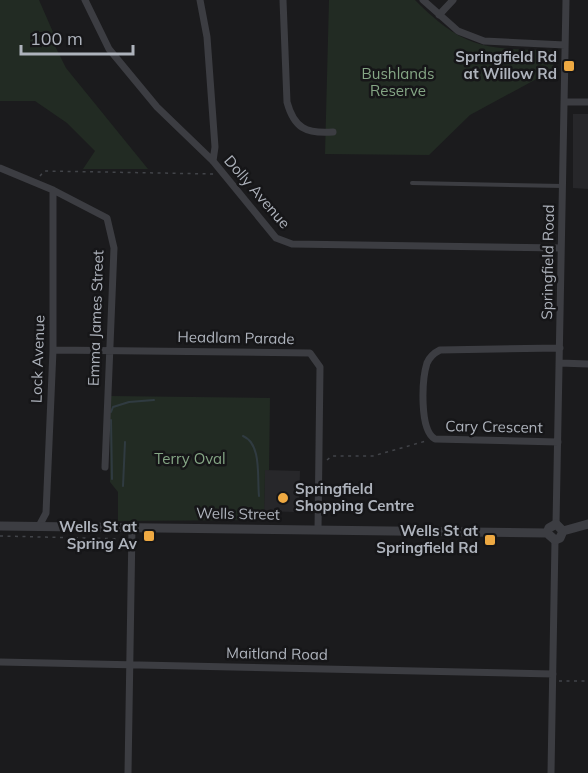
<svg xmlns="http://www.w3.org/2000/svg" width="588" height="773" font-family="Mulish,sans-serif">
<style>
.built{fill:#27272a}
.green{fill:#222b23}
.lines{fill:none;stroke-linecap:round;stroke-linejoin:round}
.stream{stroke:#303b41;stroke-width:2}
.path{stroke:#424449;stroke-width:1.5;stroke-dasharray:3 4.5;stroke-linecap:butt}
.service{stroke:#3c3d42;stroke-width:4}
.minor{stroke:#3c3d42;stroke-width:7}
.tertiary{stroke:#3c3d42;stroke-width:9}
.poi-dot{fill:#eea942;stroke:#161618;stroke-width:2}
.labels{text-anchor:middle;stroke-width:5;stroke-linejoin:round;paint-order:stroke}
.poi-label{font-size:15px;font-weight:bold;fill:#aeb3bc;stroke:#161618;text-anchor:end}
.park-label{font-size:15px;fill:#85a685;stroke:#161618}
.street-label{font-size:15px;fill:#aeb3bc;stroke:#161618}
</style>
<rect width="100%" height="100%" fill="#1b1b1d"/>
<!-- built -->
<path class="built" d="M573,114H588V189L573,188Z
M265,470L300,471L299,507L294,512L264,511Z"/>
<!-- green -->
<path class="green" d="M0,0H39L56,39L52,40L66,68L148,169H83L95,151L67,123L35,101H0Z
M329,0H415C463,48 483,49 548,50L554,54L553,70L470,115L429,155L325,154Z
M110,396L270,398L269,470H265L264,520L118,521V492L110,482Z"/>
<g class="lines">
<!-- stream -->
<path class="stream" d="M111,412L113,407L129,402L154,400
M111,420L112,479
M243,436C262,444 257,477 259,496
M123,486L125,442"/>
<!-- path -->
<path class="path" d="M40,176L44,171L215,174
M327,460L332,456H373L426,441
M0,536L125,539
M559,681H588"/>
<!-- service -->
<path class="service" d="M412,183L563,186"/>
<!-- minor -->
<path class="minor" d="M85,0L109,49L157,107L213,161L276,238L292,244L561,248
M200,0L207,37L215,147L213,161
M283,0L287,102C294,128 306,134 333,132
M423,0L458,31L484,41L565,45
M439,15L453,0
M565,102H588
M0,168L53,190L107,218L114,248L105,467
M53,350L310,353L320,367L318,530
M560,363L588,364
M558,442L435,439C419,430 422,379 427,363C430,356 434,353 440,350L560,348
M556,524L566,0
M39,526L46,513L53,350V190
M0,662L553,674
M128,773L132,528
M551,773L555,540"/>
<!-- tertiary -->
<path class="tertiary" d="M0,526L547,533
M563,531L588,524
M547,533L549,528L556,524L563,531
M547,533L555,540L560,538L563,531"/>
</g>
<!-- markers -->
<g class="poi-dot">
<rect x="563" y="60" width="12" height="12" rx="3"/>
<circle cx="283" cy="498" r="6"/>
<rect x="143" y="530" width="12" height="12" rx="3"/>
<rect x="484" y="534" width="12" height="12" rx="3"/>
</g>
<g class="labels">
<!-- poi labels -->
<g class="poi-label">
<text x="557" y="62">Springfield Rd<tspan x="557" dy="17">at Willow Rd</tspan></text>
<text x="295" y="494" text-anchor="start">Springfield<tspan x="295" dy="17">Shopping Centre</tspan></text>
<text x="137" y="532">Wells St at<tspan x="137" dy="17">Spring Av</tspan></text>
<text x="478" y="536">Wells St at<tspan x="478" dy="17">Springfield Rd</tspan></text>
</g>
<!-- park labels -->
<g class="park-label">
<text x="398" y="79">Bushlands<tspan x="398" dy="17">Reserve</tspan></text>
<text x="190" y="464">Terry Oval</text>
</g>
<!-- street labels -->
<g class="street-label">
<text transform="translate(257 192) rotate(49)" y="5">Dolly Avenue</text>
<text transform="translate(548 262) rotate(-89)" y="5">Springfield Road</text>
<text transform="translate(96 318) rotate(-88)" y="5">Emma James Street</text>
<text transform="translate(236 338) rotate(1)" y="5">Headlam Parade</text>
<text transform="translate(38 359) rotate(-88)" y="5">Lock Avenue</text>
<text transform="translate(494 427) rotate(1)" y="5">Cary Crescent</text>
<text transform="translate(238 514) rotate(1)" y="5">Wells Street</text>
<text transform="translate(277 654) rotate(1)" y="5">Maitland Road</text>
</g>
</g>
<!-- scale -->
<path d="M21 45v9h112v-9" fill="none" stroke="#aeb3bc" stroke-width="3"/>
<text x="30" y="45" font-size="18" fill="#aeb3bc" stroke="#161618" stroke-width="4.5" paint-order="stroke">100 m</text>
</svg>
